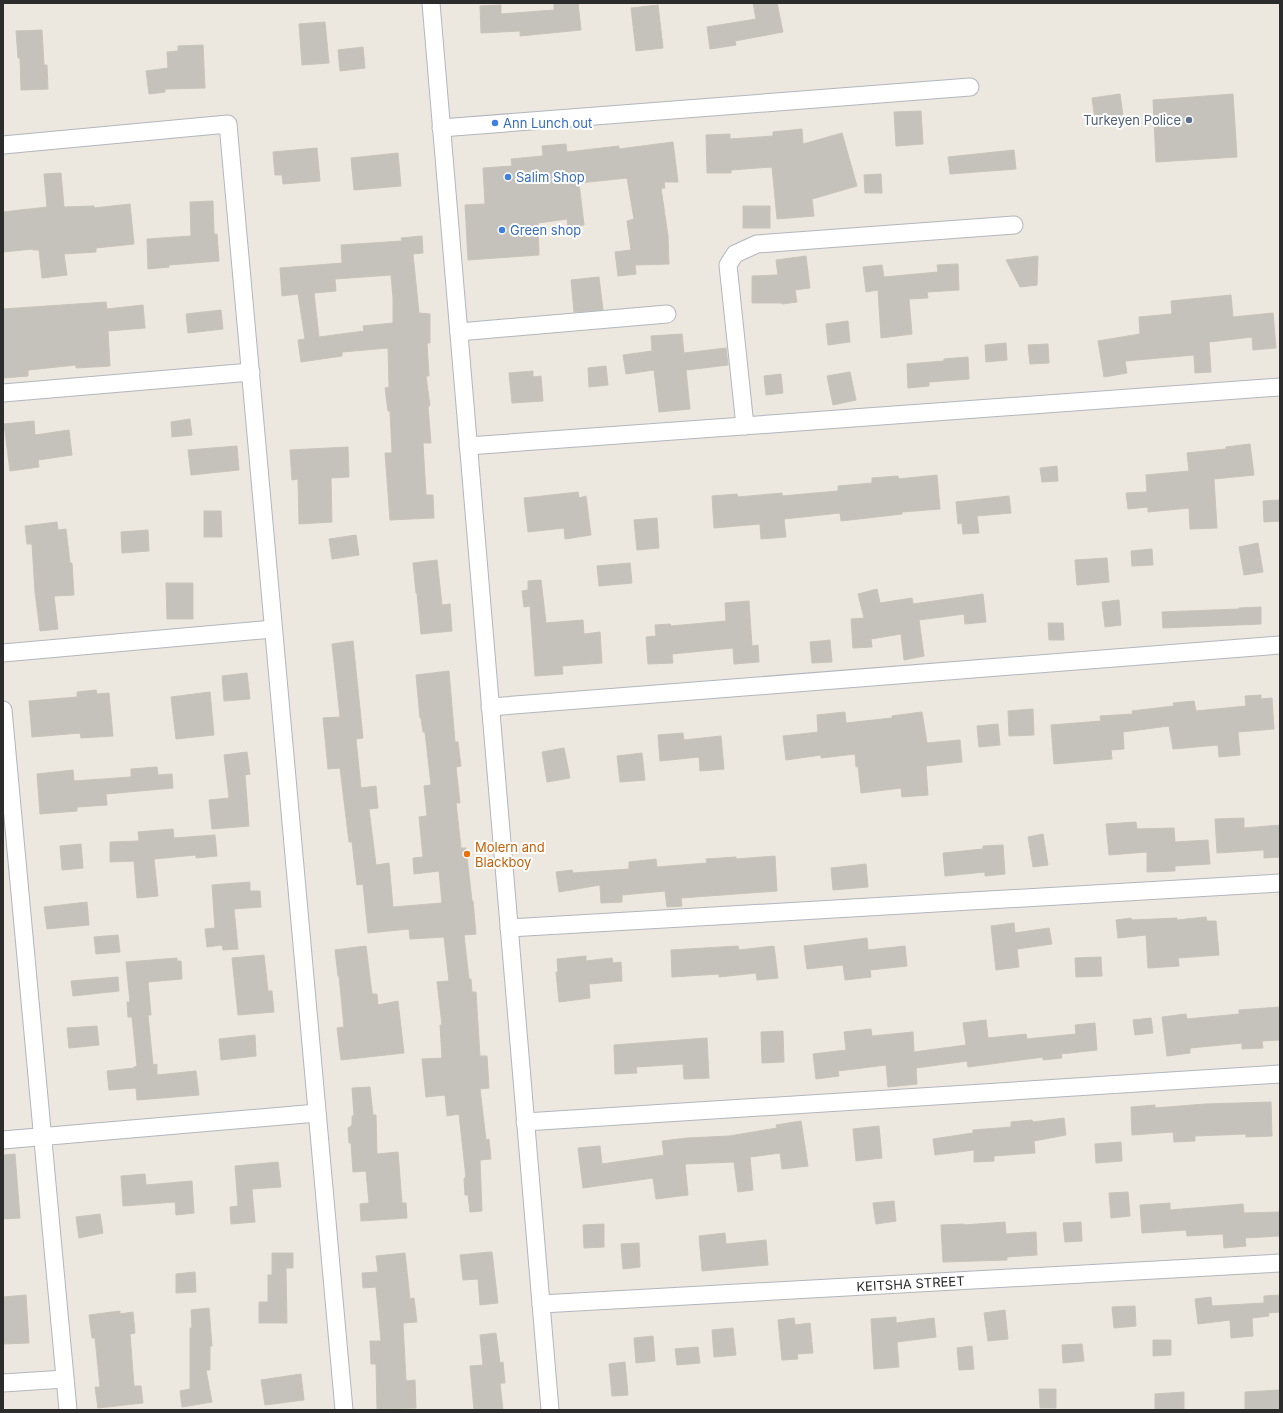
<svg xmlns="http://www.w3.org/2000/svg" width="1283" height="1413" font-family="Inter,sans-serif">
<style>
.building{fill:#c5c2bb;stroke:#c8c4b9;fill-rule:evenodd}
.lines{fill:none;stroke-linecap:round;stroke-linejoin:round}
.minor-casing{stroke:#b3b5be;stroke-width:19}
.minor{stroke:#fff;stroke-width:17}
.service-dot{fill:#5c6f8a;stroke:#fff;stroke-width:1.5}
.shop-dot{fill:#3f7fe0;stroke:#fff;stroke-width:1.5}
.food-dot{fill:#e8710a;stroke:#fff;stroke-width:1.5}
.labels{text-anchor:middle;stroke-width:4;stroke-linejoin:round;paint-order:stroke}
.service-label{font-size:13px;fill:#4e5e75;stroke:#fff;text-anchor:end}
.shop-label{font-size:13px;fill:#366cbe;stroke:#fff;text-anchor:start}
.food-label{font-size:13px;fill:#c56008;stroke:#fff;text-anchor:start}
.street-label{font-size:13px;fill:#2c2c2c;stroke:#fff}
</style>
<rect width="100%" height="100%" fill="#ece8e0"/>
<!-- building -->
<path class="building" d="M554,3H578L581,30L520,36V31L481,33L480,6L501,5V14L554,10Z
M753,3H777L783,32L735,41L736,45L710,49L707,27L756,19Z
M658,5L663,48L636,51L631,8Z
M325,22L329,63L302,65L299,24Z
M42,30L44,65H47L48,89L21,90L20,58H18L16,31Z
M203,45L205,88L165,89V92L149,94L146,71L168,68L167,52L178,51V46Z
M363,47L365,68L340,71L338,50Z
M1120,94L1124,123L1096,127L1092,98Z
M1233,94L1237,157L1156,162L1153,100Z
M921,111L923,144L896,146L894,112Z
M802,129L803,144L842,133L857,186L812,199L814,216L777,219L772,167L731,170V173H707L706,135L730,134V139L773,136V132Z
M673,142L678,182H664L665,188H661L668,236L669,264L635,265L636,274L618,276L615,252L631,250L627,221L634,219L627,178L579,183L584,225L568,227L567,219L538,223L539,255L468,260L465,205L485,204L483,168L512,166L511,159L543,156L542,146L566,144L567,152L619,146V149Z
M317,148L320,181L283,184L282,175H275L273,152Z
M1014,150L1016,169L950,174L948,157Z
M398,153L401,186L354,190L351,158Z
M61,173L64,207L94,206V208L130,204L134,244L96,248V252L64,254L67,275L42,278L39,250H33V249L3,252V212L47,207L44,174Z
M881,174L882,193H865L864,175Z
M213,201L214,234H217L219,261L169,265V267L148,269L147,239L191,236L190,202Z
M743,206H770V228H743Z
M422,236L423,253L413,254L419,313L430,314V343H427L429,376H426L430,406H428L431,443H423L426,495H433L434,518L390,520L385,453H392L390,411H388L385,388L389,387L388,348L342,352V356L301,362L298,340L305,339L298,294L282,296L280,268L342,263L341,245L402,241L401,238ZM391,275L393,298V323L363,326L364,331L319,337L314,293L336,291L335,279Z
M806,256L810,288L795,290L797,302L782,304V303H752V276L778,275L776,260Z
M1038,256L1037,285L1020,287L1006,260Z
M958,264L959,290L927,292L928,298L909,299L912,334L881,338L878,290L866,292L863,267L882,265L884,277L938,272L937,265Z
M599,277L603,310L574,312L571,280Z
M1231,295L1233,317L1273,313L1276,348L1253,350L1252,337L1209,342L1211,372L1195,373L1194,355L1125,361L1127,373L1104,377L1098,341L1140,334L1139,317L1172,314L1171,301Z
M106,302L107,309L143,305L145,328L108,331L110,366L76,368V365L28,370V376L3,378V309Z
M221,310L223,329L188,333L186,314Z
M848,321L850,342L828,345L826,324Z
M682,334L684,353L726,348L728,365L686,370L690,409L659,412L654,370L626,374L623,355L652,351L651,336Z
M1006,343L1007,360L986,362L985,345Z
M1048,344L1049,363L1030,364L1028,345Z
M968,357L969,379L929,382V386L908,388L907,364L944,361V359Z
M606,366L608,385L589,387L588,368Z
M533,371V377L541,376L543,401L512,403L509,373Z
M850,372L856,400L833,405L827,376Z
M781,374L783,393L766,395L764,376Z
M190,419L192,435L172,437L171,422Z
M34,421L35,435L69,430L72,455L38,460L39,467L10,471L4,424Z
M1250,444L1254,475L1214,479L1217,528L1190,529L1189,508L1148,512V507L1128,509L1126,493L1147,492L1146,475L1189,471L1187,453L1226,449V447Z
M237,446L239,470L191,475L188,450Z
M348,447L349,477L331,478L332,522L299,524L298,479L292,480L290,450Z
M1057,466L1058,481L1042,482L1040,468Z
M937,475L940,509L902,512V514L841,521L840,513L784,519L786,537L761,539L760,524L714,528L712,496L737,494L738,497L782,493V496L838,491V486L872,483V478L898,476L899,479Z
M578,492L579,498L586,496L591,535L565,539L564,528L528,532L524,498Z
M1009,496L1011,513L977,516L979,533L963,534L962,523L958,524L956,502Z
M1280,500V521L1264,522L1263,501Z
M204,511H221L222,537H204Z
M657,518L659,548L637,550L634,520Z
M57,522L58,530L66,529L70,563H72L74,595L54,596L58,629L40,631L35,592L32,544H27L25,526Z
M148,530L149,551L122,553L121,532Z
M356,535L359,555L332,559L329,539Z
M1258,543L1263,572L1244,575L1239,547Z
M1152,549L1153,565L1132,566L1131,551Z
M1107,558L1109,582L1077,585L1075,560Z
M437,560L442,605L450,604L452,631L421,634L417,593H416L413,563Z
M630,563L632,583L599,586L597,566Z
M541,580L546,623L583,620L584,634L600,632L602,663L562,666L563,674L535,676L530,606L524,607L522,591L528,590V581Z
M166,583H193V619H167Z
M877,589L880,603L912,598L913,604L983,594L986,622L965,624L964,614L919,620L924,656L904,660L901,634L871,639L872,647L853,648L851,619L864,618L858,594Z
M1119,600L1121,625L1105,627L1102,602Z
M749,601L752,646L758,645L759,662L734,664L733,648L672,654L673,663L648,664L646,637L656,636L655,625L670,624L671,626L726,621L725,603Z
M1261,607V624L1163,628L1162,612L1239,609V608Z
M1048,623H1063L1064,640H1049Z
M830,640L832,662L812,663L810,642Z
M353,641L363,738L356,739L361,788L376,786L378,808L369,809L376,865L389,863L393,907L442,903L439,871L414,874L413,858L423,857L419,817L427,816L424,786L431,785L425,732H423L421,718H420L416,675L449,671L455,742H458L461,766L456,767L460,803H456L461,848H466L472,901H473L476,934L464,935L469,979H471L472,992H476L480,1056H487L489,1088L480,1089L486,1140L489,1139L491,1159L480,1160L482,1211L470,1212L468,1195H465L464,1178H466L459,1114L447,1116L445,1095L426,1097L422,1059L442,1058L440,1025H442L437,982L449,981L444,937L410,939L409,929L368,933L363,884L357,885L352,842H349L340,768L328,769L323,718L340,717L332,644Z
M247,673L250,699L224,701L222,676Z
M96,690L97,694L109,693L113,736L81,738L80,733L32,737L29,701L77,697V692Z
M210,692L214,735L176,739L171,697Z
M1261,695V699L1272,698L1274,729L1238,732L1240,755L1219,757L1218,745L1173,749L1169,726L1123,732L1124,749L1111,750L1112,759L1054,764L1051,725L1101,721L1100,716L1133,714L1132,711L1174,706L1173,703L1194,701L1196,711L1246,706L1245,696Z
M1033,709L1034,735L1009,736L1008,711Z
M845,712L846,723L892,718V716L922,712L927,743L960,740L962,762L926,766L928,795L902,797L901,788L861,793L858,766L856,767L855,754L821,758V755L786,760L783,736L818,732L817,715Z
M998,724L1000,745L979,747L977,726Z
M683,733L684,740L721,736L724,769L700,771L699,757L660,761L658,735Z
M564,748L570,778L547,782L542,752Z
M247,752L250,774L245,775L249,826L212,829L209,800L229,798L224,755Z
M642,753L645,780L620,782L617,756Z
M157,767L158,775L172,774L173,788L106,794L107,805L77,807V811L40,814L37,774L73,770L74,781L131,777V769Z
M1244,818V828L1280,825V857L1264,858V850L1217,853L1215,819Z
M1136,822L1137,829L1174,828L1175,842L1208,840L1210,864L1175,866V871L1147,872V852L1109,855L1106,824Z
M173,829L174,838L215,835L217,856L196,858V855L154,859L158,896L137,898L134,861L110,862V842L139,841L138,832Z
M1043,834L1048,865L1033,867L1028,837Z
M81,844L83,868L62,870L60,846Z
M1003,845L1005,874L985,876V872L945,876L943,853L983,849V846Z
M775,856L777,891L681,898L682,906L667,907L665,891L622,895V902L601,903L600,885L559,892L556,872L572,870L573,873L629,869V862L656,859L657,867L707,863L706,859L736,857V859Z
M866,864L868,887L833,890L831,868Z
M250,882V891H260L261,907L234,909L238,949L223,950L222,945L207,947L205,929L215,928L212,885Z
M87,902L89,925L47,929L44,907Z
M1206,917L1207,921H1216L1219,955L1178,958L1179,966L1148,968L1146,935L1118,938L1116,920L1131,918L1132,920L1177,918V920Z
M1014,923L1015,933L1049,928L1052,944L1017,949L1019,967L996,970L991,926Z
M118,935L120,952L96,954L94,937Z
M867,938L868,950L905,946L907,966L870,970L871,977L845,980L843,965L807,969L804,946Z
M366,946L372,994H377L378,1005L398,1001L404,1053L341,1060L337,1028L344,1027L339,976H338L335,950Z
M738,946L739,950L774,946L778,978L757,980L756,973L719,977V974L672,977L671,950Z
M264,955L268,991H272L274,1012L238,1015L232,958Z
M586,956V961L612,958L613,963L621,962L622,981L589,984L590,998L559,1002L556,972H558L557,959Z
M1101,957L1102,976L1076,977L1075,958Z
M177,958V961H181L182,979L148,982L151,1015H148L153,1065L157,1064V1075L196,1071L199,1095L137,1100L136,1088L109,1090L107,1071L134,1068V1067L137,1066L132,1017H128L127,1002H130L126,962Z
M118,977L119,991L73,996L71,981Z
M1280,1007V1040L1262,1041L1263,1048L1242,1049V1043L1190,1048V1053L1167,1056L1162,1017L1186,1014L1187,1019L1239,1014V1010Z
M1151,1018L1153,1033L1135,1035L1133,1020Z
M986,1020L988,1038L1026,1034L1027,1039L1076,1034L1075,1025L1095,1023L1097,1050L1061,1054L1062,1058L1043,1060V1057L968,1067L967,1061L916,1068L917,1084L888,1087L886,1065L838,1071L839,1076L816,1079L813,1054L846,1050L844,1032L871,1029L872,1036L913,1032L914,1052L966,1045L963,1023Z
M97,1026L99,1045L69,1048L67,1028Z
M783,1031L784,1062L762,1063L761,1032Z
M255,1035L256,1056L221,1060L219,1039Z
M707,1038L709,1078L684,1079L683,1064L636,1067L637,1073L615,1074L614,1045Z
M370,1087L373,1115H376L377,1154L398,1152L402,1203H406L407,1218L361,1221L360,1204L369,1203L366,1171L353,1172L351,1143H349L348,1128L352,1125V1116H354L352,1088Z
M1271,1102L1272,1136L1246,1137V1134L1195,1136V1141L1174,1142L1173,1132L1132,1135L1131,1107L1155,1105V1108L1205,1104Z
M1064,1118L1066,1135L1034,1141L1035,1153L994,1156V1161L974,1162V1150L935,1155L933,1139L973,1133V1130L1011,1127V1122L1032,1120L1033,1122Z
M801,1121L808,1166L782,1169L780,1153L750,1157L753,1190L738,1192L734,1162L685,1164L688,1195L656,1199L653,1178L583,1188L578,1148L600,1146L602,1164L664,1155L662,1141L687,1138L729,1136L777,1128L776,1125Z
M879,1126L882,1158L856,1161L853,1129Z
M1121,1142L1122,1161L1096,1163L1095,1144Z
M15,1154L20,1218L3,1219V1155Z
M278,1162L281,1187L252,1189L255,1222L231,1224L230,1207L238,1206L235,1166Z
M145,1174L146,1185L192,1181L194,1213L176,1215L175,1202L123,1206L121,1176Z
M1128,1192L1130,1216L1111,1218L1109,1193Z
M894,1201L896,1221L876,1224L873,1203Z
M1170,1203V1210L1243,1204L1244,1213L1280,1212V1236L1245,1238L1246,1246L1224,1248L1223,1234L1187,1236L1186,1230L1142,1233L1140,1205Z
M100,1214L103,1233L79,1238L76,1217Z
M1005,1222L1006,1234L1036,1232L1037,1255L1007,1257V1260L943,1262L941,1225L964,1224V1225Z
M1081,1222L1082,1241L1065,1242L1063,1223Z
M604,1224V1247L584,1248L583,1225Z
M725,1233L726,1244L766,1240L768,1265L702,1271L699,1236Z
M639,1243L640,1267L623,1269L621,1244Z
M489,1252H492L498,1303L480,1305L478,1279L463,1280L460,1255Z
M272,1253H293V1268H286L287,1323H259V1302H268V1275H272Z
M405,1253L410,1299L414,1298L417,1322L403,1323L406,1381L415,1380L416,1408L377,1409L376,1364H371L370,1341H381L376,1287L363,1288L362,1273L378,1272L376,1256Z
M195,1272L196,1292L176,1293V1274Z
M26,1295L29,1343L3,1344V1297Z
M1280,1295V1312L1268,1313L1269,1316L1252,1318L1253,1336L1231,1338L1230,1320L1198,1324L1195,1299L1211,1297L1212,1306L1264,1303V1296Z
M1135,1306L1136,1326L1114,1328L1112,1307Z
M209,1308L212,1346H210V1370H206L212,1402L182,1407L180,1391L190,1389V1328H192L191,1310Z
M1005,1310L1008,1339L988,1341L984,1313Z
M120,1311V1314L133,1312L135,1333L130,1334L134,1386H141L143,1403L98,1408L95,1387H100L95,1338H92L89,1315Z
M896,1317V1323L934,1318L936,1337L897,1342L899,1367L874,1369L871,1319Z
M794,1318L795,1325L810,1323L813,1353L797,1354L798,1359L782,1360L778,1320Z
M733,1328L736,1355L714,1357L712,1330Z
M496,1333L500,1363L503,1362L505,1383H500L503,1410H474L470,1366L483,1365L480,1335Z
M653,1336L655,1361L636,1363L634,1338Z
M1153,1340H1171V1355L1153,1356Z
M1082,1344L1084,1361L1063,1363L1062,1345Z
M972,1346L974,1369L959,1370L957,1348Z
M698,1347L700,1363L677,1365L675,1349Z
M625,1362L628,1395L612,1396L609,1364Z
M301,1374L304,1400L265,1405L261,1380Z
M1039,1389H1056V1408H1040Z
M1280,1390V1410H1245V1392Z
M1184,1392V1410H1155V1394Z"/>
<g class="lines">
<!-- minor casing -->
<g class="minor-casing">
<g id="minor">
<path d="M431,3L550,1410"/>
<path d="M441,128L970,87"/>
<path d="M3,145L228,124L344,1410"/>
<path d="M459,332L667,314"/>
<path d="M3,393L251,372"/>
<path d="M745,426L728,265L735,254L757,244L1014,225"/>
<path d="M468,446L1280,387"/>
<path d="M3,653L273,629"/>
<path d="M490,707L1280,645"/>
<path d="M3,710L68,1410"/>
<path d="M509,928L1280,883"/>
<path d="M525,1122L1280,1074"/>
<path d="M3,1140L317,1113"/>
<path id="s1" d="M541,1304L1280,1263"/>
<path d="M3,1383L65,1379"/>
</g>
</g>
<!-- minor -->
<use href="#minor" class="minor"/>
</g>
<!-- markers -->
<circle class="service-dot" cx="1189" cy="120" r="4"/>
<g class="shop-dot">
<circle cx="495" cy="123" r="4"/>
<circle cx="508" cy="177" r="4"/>
<circle cx="502" cy="230" r="4"/>
</g>
<circle class="food-dot" cx="467" cy="854" r="4"/>
<g class="labels">
<!-- service labels -->
<g class="service-label">
<text x="1181" y="125">Turkeyen Police</text>
</g>
<!-- shop labels -->
<g class="shop-label">
<text x="503" y="128">Ann Lunch out</text>
<text x="516" y="182">Salim Shop</text>
<text x="510" y="235">Green shop</text>
</g>
<!-- food labels -->
<g class="food-label">
<text x="475" y="852">Molern and<tspan x="475" dy="15">Blackboy</tspan></text>
</g>
<!-- street labels -->
<g class="street-label">
<text dy="5" stroke="none"><textPath href="#s1" startOffset="370">KEITSHA STREET</textPath></text>
</g>
</g>
<!-- border -->
<rect width="1283" height="1413" fill="none" stroke="#2c2c2c" stroke-width="8"/>
</svg>
